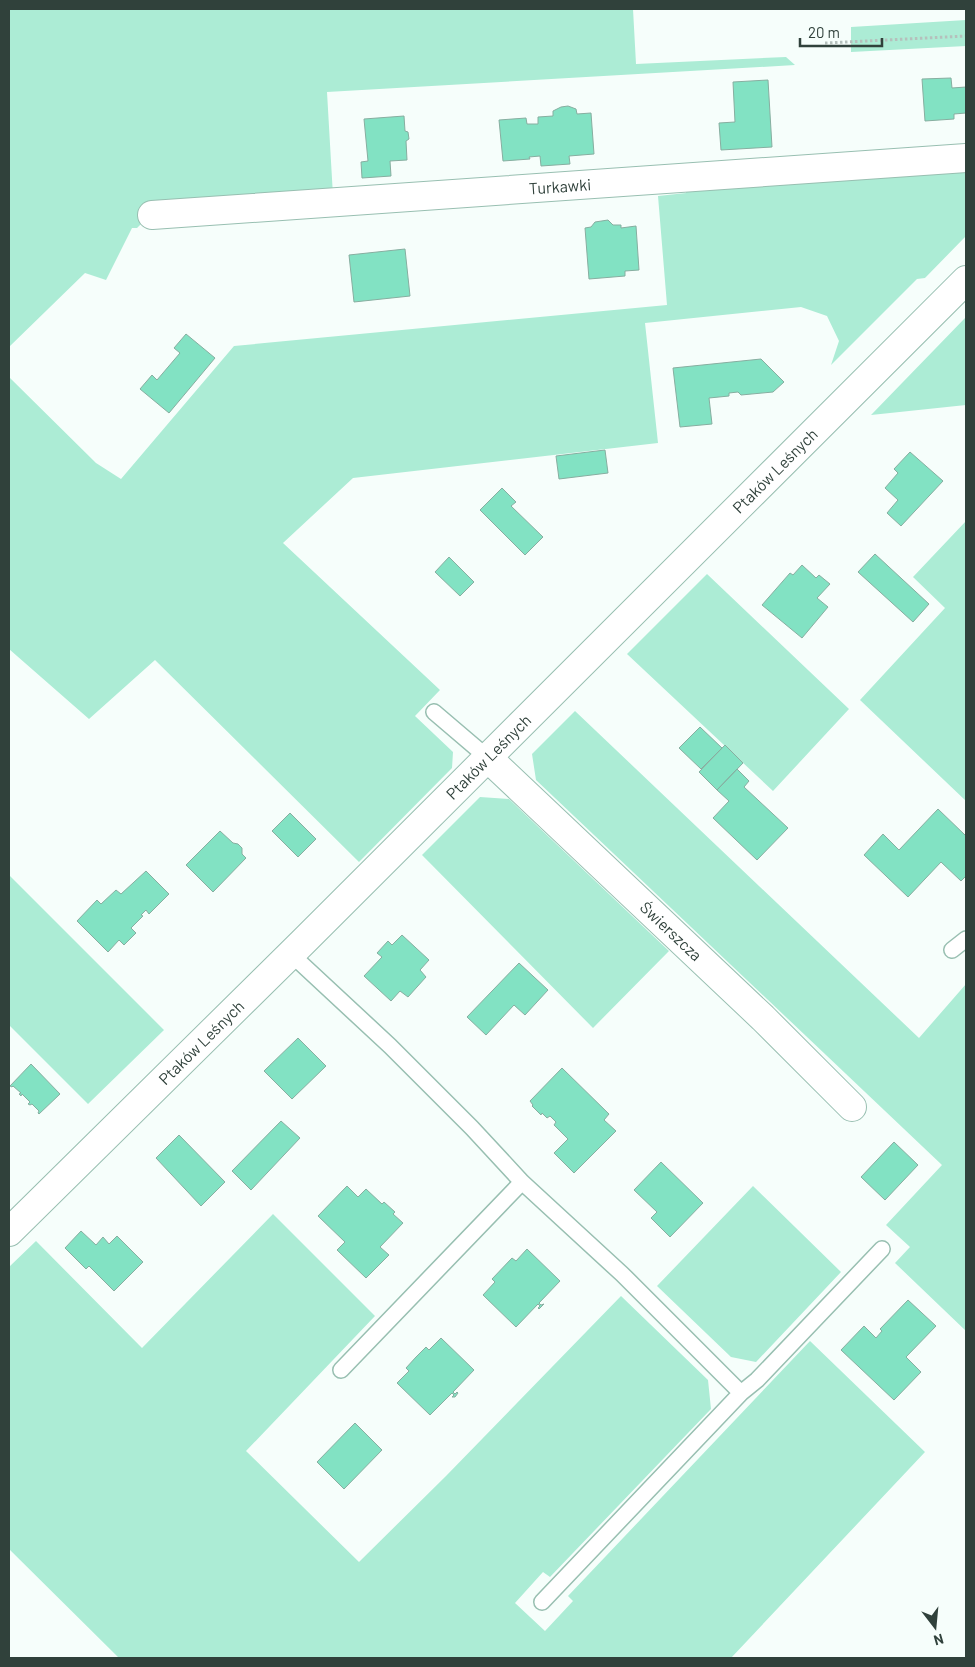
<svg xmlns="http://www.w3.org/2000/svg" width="975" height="1667" font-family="Barlow,sans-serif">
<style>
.green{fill:#acecd5}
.building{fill:#82e2c3;stroke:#87aea0}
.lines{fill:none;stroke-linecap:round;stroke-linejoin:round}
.service-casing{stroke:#98bfb1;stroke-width:18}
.minor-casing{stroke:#98bfb1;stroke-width:30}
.path{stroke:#b5c0bc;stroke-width:3;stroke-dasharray:2.5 2.5;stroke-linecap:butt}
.service{stroke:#fff;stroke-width:15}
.minor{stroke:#fff;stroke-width:28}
.labels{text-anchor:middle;stroke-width:5;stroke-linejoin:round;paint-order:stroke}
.street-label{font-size:16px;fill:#30413b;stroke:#f6fefb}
</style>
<rect width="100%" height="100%" fill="#f6fefb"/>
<!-- green -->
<path class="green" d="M9,9H633L636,64L786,57L795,65L327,92L333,196L142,223L137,228H132L106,280L85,273L9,347Z
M966,20V46L851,52V27Z
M966,167V236L925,278L917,279L831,365L839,341L827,316L801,307L645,323L658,443L353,478L283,543L440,690L415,716L453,752L452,768L359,862L155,660L89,719L9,649V377L96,463L121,479L234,346L667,305L658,196L686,193V188Z
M966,317V405L871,415Z
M966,521V801L860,700L945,608L913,577Z
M707,574L849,709L773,791L627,654Z
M575,711L919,1038L966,984V1331L895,1263L910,1247L886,1225L942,1165L536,780L532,754Z
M480,797L509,799L669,951L593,1028L422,855Z
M9,875L164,1030L88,1104L9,1025Z
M753,1186L841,1272L756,1362L731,1357L657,1286Z
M273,1214L375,1316L246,1451L359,1562L446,1476L621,1296L708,1380L711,1409L550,1577L543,1572L515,1603L545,1631L573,1601L568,1596L810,1341L925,1452L731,1658H119L9,1549V1267L36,1241L142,1348Z"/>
<!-- building -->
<path class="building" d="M951,78L952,88L966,87V113L954,114V119L925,121L922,79Z
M768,80L772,147L721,150L719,123L735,122L733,82Z
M568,106L576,109L577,114L591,113L594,154L569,156L570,164L541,166L540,156L529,157L530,159L503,161L499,120L526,118L527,124H538V117L553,116V111L561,107Z
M404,116L405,131L408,132L409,139L406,141L407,160L390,161L391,176L362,178L361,162L368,161L364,119Z
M608,220L613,225H621V228L636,226L639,270L625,271V276L589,279L585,228L591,227L595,222Z
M405,249L410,296L354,302L349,255Z
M186,334L215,358L169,413L140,389L152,375L157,380L180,353L174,348Z
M761,359L784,382L773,392L741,395L738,392L729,393V396L709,398L712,424L680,427L673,368Z
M605,450L608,473L559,479L556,456Z
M910,452L943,481L901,526L887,513L898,500L885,488L898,473L894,469Z
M502,488L516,502L511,506L543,537L525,555L480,510Z
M875,554L929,604L913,622L858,572Z
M449,557L474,582L460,596L435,572Z
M802,565L816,578L819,575L830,584L817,598L828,607L802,638L762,605L790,573L793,575Z
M700,727L722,748L701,769L679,748Z
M725,745L743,763L717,790L699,772Z
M737,769L749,781L744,787L788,828L757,860L713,818L729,801L717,790Z
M938,809L965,835L966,834V876L961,881L941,862L908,897L864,855L883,834L899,850Z
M290,813L316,839L298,857L272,831Z
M220,831L233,843L238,844L242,848V854L246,858L213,892L186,865Z
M146,871L169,894L149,914L146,910L141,915L143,916L131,928L136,933L124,945L119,940L108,952L77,921L97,900L101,904L116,890L121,894Z
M402,935L429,960L420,970L426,977L408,997L400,991L391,1001L364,976L382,957L377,953L388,941L392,945Z
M519,963L548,990L525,1015L514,1005L486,1035L467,1017Z
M298,1038L326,1066L292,1099L264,1071Z
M31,1064L60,1094L39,1114L38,1113L39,1111L32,1104L30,1105L28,1104L30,1102L22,1094L21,1096L19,1094L21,1093L13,1086L12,1087L10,1086Z
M562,1068L609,1114L604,1120L616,1131L574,1173L554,1153L568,1139L554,1125L556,1122L550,1116L547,1118L542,1113L541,1115L532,1106L533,1105L530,1101Z
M281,1121L300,1138L251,1190L232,1171Z
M179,1135L225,1182L201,1206L156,1158Z
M894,1142L918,1165L885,1200L861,1177Z
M661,1162L703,1203L670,1237L651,1218L657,1212L634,1190Z
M347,1186L358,1197L366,1189L382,1204L384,1202L395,1212L393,1214L403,1223L380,1247L389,1255L366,1278L337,1250L345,1242L318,1216Z
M81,1231L96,1245L103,1237L109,1244L117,1236L143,1262L114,1291L89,1266L86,1269L65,1248Z
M527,1249L560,1281L539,1303L541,1305L544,1304L539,1309L538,1308L540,1306L538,1304L516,1327L483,1295L495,1282L492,1279L512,1258L516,1261Z
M908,1300L936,1326L906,1357L921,1372L894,1400L841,1350L864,1326L876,1338L882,1331L880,1329Z
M441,1338L474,1370L453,1392L455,1394L457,1392L458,1393L455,1397H452L454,1395L452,1393L430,1415L397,1383L409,1371L406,1368L416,1357L426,1347L429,1350Z
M355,1423L382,1450L344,1489L317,1462Z"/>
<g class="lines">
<!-- service casing -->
<g class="service-casing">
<path id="service" d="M434,712L488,758
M952,950L966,939
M291,954L390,1046L472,1128L522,1182L622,1274L741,1393
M341,1370L522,1182
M542,1602L741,1393L757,1380L882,1249"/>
</g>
<!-- minor casing -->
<g class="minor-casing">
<g id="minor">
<path id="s1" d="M152,215L966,158"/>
<path id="s2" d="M488,758L763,1018L852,1107"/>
<path id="s3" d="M9,1232L302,943L966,280"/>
</g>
</g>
<!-- path -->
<path class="path" d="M825,43L966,36"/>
<!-- service -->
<use href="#service" class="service"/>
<!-- minor -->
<use href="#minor" class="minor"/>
</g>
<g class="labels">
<!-- street labels -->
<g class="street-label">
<text dy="6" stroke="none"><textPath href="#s1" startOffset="409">Turkawki</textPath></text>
<text dy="6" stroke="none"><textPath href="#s3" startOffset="1080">Ptaków Leśnych</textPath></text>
<text dy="6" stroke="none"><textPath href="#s3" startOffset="675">Ptaków Leśnych</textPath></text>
<text dy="6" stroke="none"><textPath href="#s2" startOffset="252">Świerszcza</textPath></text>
<text dy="6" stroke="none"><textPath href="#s3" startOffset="270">Ptaków Leśnych</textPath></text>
</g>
</g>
<!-- border -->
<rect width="975" height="1667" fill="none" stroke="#30413b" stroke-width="20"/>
<!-- north arrow -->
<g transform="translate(935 1627) rotate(164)" stroke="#f6fefb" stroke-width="4" paint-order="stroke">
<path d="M0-4L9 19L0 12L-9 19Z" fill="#30413b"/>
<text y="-8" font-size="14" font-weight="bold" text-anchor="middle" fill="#30413b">N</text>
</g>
<!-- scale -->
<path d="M800 38v8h82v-8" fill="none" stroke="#30413b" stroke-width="2.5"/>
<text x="808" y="38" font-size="15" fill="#30413b" stroke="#f6fefb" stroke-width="4" paint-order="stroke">20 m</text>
</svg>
